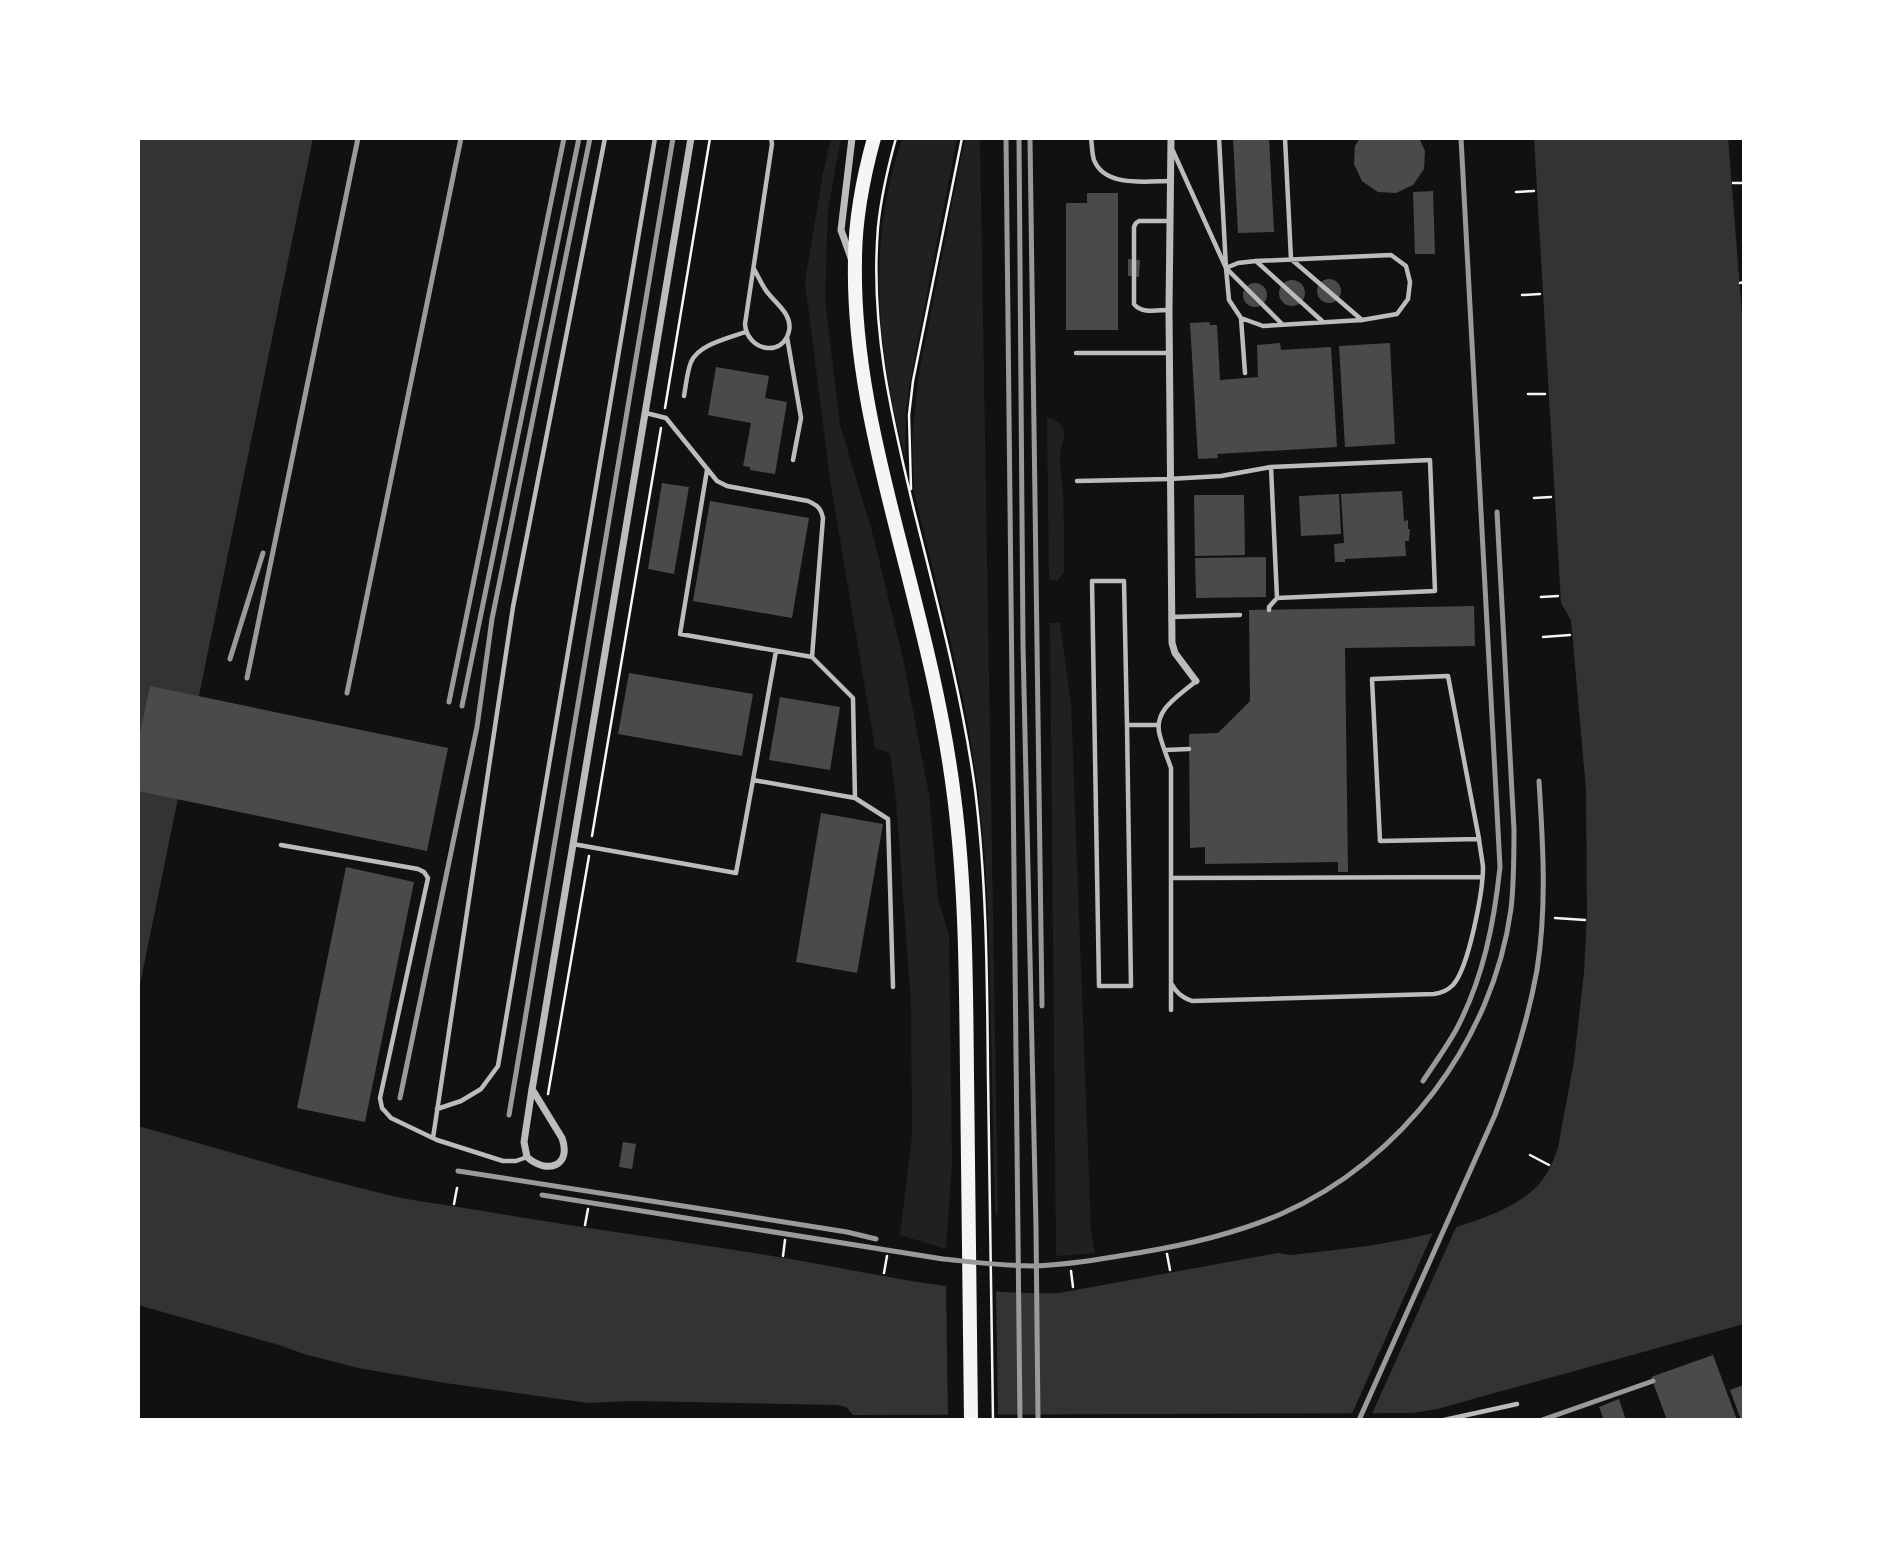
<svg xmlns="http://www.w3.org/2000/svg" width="1882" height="1558" font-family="'Asap Condensed',sans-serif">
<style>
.green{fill:#202020}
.water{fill:#333}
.pier{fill:#111}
.building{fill:#4a4a4a}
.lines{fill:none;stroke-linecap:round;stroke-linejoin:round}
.path{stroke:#f5f5f5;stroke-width:2.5}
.service{stroke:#bcbcbc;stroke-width:4.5}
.minor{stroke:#bcbcbc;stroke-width:7}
.primary{stroke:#f5f5f5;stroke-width:14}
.rail{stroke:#9a9a9a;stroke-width:5}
</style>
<rect width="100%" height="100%" fill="#111"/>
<!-- green -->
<path class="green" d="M831,138H841L828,209L825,299L840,425L873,535L903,659L929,794L938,899L949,935L952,1164L946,1249L900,1235L912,1135L911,1004L896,800L890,753L875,748L830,479L805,282L823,173Z
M902,138H957L911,377L906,410L905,458C877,348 866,248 902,138Z
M965,138H980L998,1215H995L989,939L985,858L978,788L966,713L951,643L914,492L912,439L919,373Z
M1047,418C1054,418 1061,423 1064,430C1066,434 1060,450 1060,457C1060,468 1062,479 1063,490C1064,517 1064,545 1064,573L1057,581L1049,579Z
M1050,623H1060L1071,704L1091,1230L1095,1253L1056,1256Z"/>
<!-- water -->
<path class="water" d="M138,138H313L138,994Z
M1534,138H1728L1744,339V1324L1437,1409L1413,1413L853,1415L846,1407L837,1405L630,1401L588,1403L445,1383L358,1368L304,1354L279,1345L138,1305V1126C220,1149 301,1174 384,1194C416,1202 450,1205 483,1211C575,1227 668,1239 760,1254C860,1270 959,1296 1059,1293L1278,1253L1290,1255C1347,1249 1403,1243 1459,1226C1482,1219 1507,1210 1527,1195C1543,1184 1553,1165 1558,1147L1574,1061L1584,972L1587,915L1586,790L1571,620L1561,603Z"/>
<!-- pier -->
<path class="pier" d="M1458,1223L1371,1416H1351L1434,1230Z
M946,1282L996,1288L998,1417H948Z"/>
<!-- building -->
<path class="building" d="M1233,138H1269L1274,232L1238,233Z
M1360,138H1419L1425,151L1424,169L1413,185L1396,193L1378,192L1362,181L1354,164L1355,146Z
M1433,191L1435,254H1415L1413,192Z
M1087,193H1118V330H1066V203H1087Z
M1128,259L1140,260L1139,277L1128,276Z
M1317 291a12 12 0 1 1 24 0a12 12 0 1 1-24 0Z
M1279 293a13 13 0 1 1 26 0a13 13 0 1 1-26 0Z
M1243 295a12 12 0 1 1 24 0a12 12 0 1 1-24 0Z
M1209,322L1210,325H1217L1220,380L1258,377L1257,345L1280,343L1281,350L1331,347L1337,447L1217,454L1218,458L1198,459L1190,323Z
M1390,343L1395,444L1345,447L1339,346Z
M716,367L769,376L765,398L787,402L775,474L750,470V467L743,466L751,423L708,415Z
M662,483L689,487L674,574L648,569Z
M1402,491L1404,521L1408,520V529H1410L1409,541H1405L1406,556L1345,559V562H1335L1334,544L1344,543L1341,494Z
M1339,494L1341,534L1301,536L1299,496Z
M1194,495H1244L1245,555L1195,556Z
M710,501L809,518L792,618L693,601Z
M1266,557V597L1196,598L1195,558Z
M1474,606L1475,646L1345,648L1348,872H1338V862L1205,864V847L1190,848L1189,734L1218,733L1250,701L1249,610Z
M629,673L753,694L742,756L618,734Z
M150,686L448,748L427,851L138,791V742Z
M780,697L840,707L830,770L769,760Z
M821,813L883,824L857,973L796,962Z
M346,867L414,882L365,1122L297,1108Z
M623,1142L636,1144L632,1169L619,1167Z
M1713,1355L1737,1420H1667L1651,1377Z
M1744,1385V1420H1741L1730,1390Z
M1619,1399L1626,1420H1604L1599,1407Z"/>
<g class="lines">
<!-- path -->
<path class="path" d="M896,138C888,167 881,197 878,227C870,327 891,414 914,510C937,602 962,695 975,789C987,884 987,980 988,1075C990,1190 992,1305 993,1420
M1733,183H1744
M1516,192L1534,191
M1740,283L1744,282
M1522,295L1540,294
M1528,394H1545
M665,408L710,138
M911,489L909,415L913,381L962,138
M1534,498L1551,497
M1541,597L1558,596
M1543,637L1570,635
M592,836L661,428
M1555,918L1585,920
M548,1094L589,856
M1530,1155L1549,1165
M454,1204L457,1188
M585,1225L588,1209
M1167,1254L1170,1270
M783,1256L785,1240
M1071,1271L1073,1287
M884,1273L887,1256"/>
<!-- service -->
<path class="service" d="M1091,138C1092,145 1092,154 1094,160C1105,188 1147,181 1171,181
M1219,138L1226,268L1282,324
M1285,138L1291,259L1362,320
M1173,151L1226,268L1229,300L1241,318L1263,326L1362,320L1397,314L1408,299L1410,282L1406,266L1391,255L1256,261L1238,263L1226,268
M1256,261L1322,321
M754,269C758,276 761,283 765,289C773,302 793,313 789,331C783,358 747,351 745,324L772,144L771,138
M1169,310C1158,310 1141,314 1134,304V227L1136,223L1139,221H1170
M1241,318L1245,373
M787,337L801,418L793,460
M1076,353H1169
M684,396C686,385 687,372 691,362C699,344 729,338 745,332
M646,413L666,418L717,481L727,486L808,501C817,505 821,508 823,518L812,657L853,698L855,798L753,780L776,651
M707,470L680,634L812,657
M1077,481L1169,479L1221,476L1271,467L1430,460L1435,591L1277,598L1271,467
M1269,610V607L1277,598
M1171,617L1240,615
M1196,681C1179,696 1152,710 1160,736C1163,747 1167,757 1171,768V983C1176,992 1181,997 1192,1001L1434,994C1442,993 1447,991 1453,985C1469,967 1483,891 1483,867C1482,858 1480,848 1479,839L1448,676L1372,679L1380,841L1479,839
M1127,725L1124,581H1092L1099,986H1131L1127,725H1157
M1165,750L1189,749
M855,798L888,819L893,987
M573,844L736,873L753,780
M281,845L418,869L424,872L428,878L380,1098L382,1108L391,1118L437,1140L503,1161H516L527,1157
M1171,878L1482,877
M1171,984V1010
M437,1109L461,1101L481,1089L498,1066L655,138
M433,1138L513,607L605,138
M1444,1420L1517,1404"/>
<!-- minor -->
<path class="minor" d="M1171,138L1169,310L1172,643L1175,653L1196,681
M851,258L841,230L852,138
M532,1089L562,1138C572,1166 547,1175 527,1157L524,1142L532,1089L533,1084L691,138"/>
<!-- primary -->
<path class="primary" d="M874,138C863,178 855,219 855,260C853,354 875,445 898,535C920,621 943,707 954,796C966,888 966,982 967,1075C968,1190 969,1305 971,1420"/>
<!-- rail -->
<path class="rail" d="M1006,138L1020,1420
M1019,138L1023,644L1036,1227L1038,1420
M1030,138L1042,1006
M230,659L263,553
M247,678L358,138
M347,693L461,138
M449,702L564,138
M462,706L579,138
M1423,1081C1434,1064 1446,1048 1456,1030C1483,979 1494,924 1500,867L1461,138
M400,1098L477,727L492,619L590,138
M509,1115L673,138
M458,1171L728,1213L847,1232L876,1239
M542,1195L943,1259C973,1262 1003,1266 1033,1266C1070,1265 1107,1258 1143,1252C1191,1244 1237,1233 1281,1214C1402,1161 1493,1040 1511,909C1514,883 1514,856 1514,830L1497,512
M1359,1420L1495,1115C1513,1067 1528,1020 1537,970C1547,907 1543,844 1539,781
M1542,1420L1653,1381"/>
</g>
<!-- border -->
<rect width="1882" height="1558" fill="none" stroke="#ffffff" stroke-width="280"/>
</svg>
